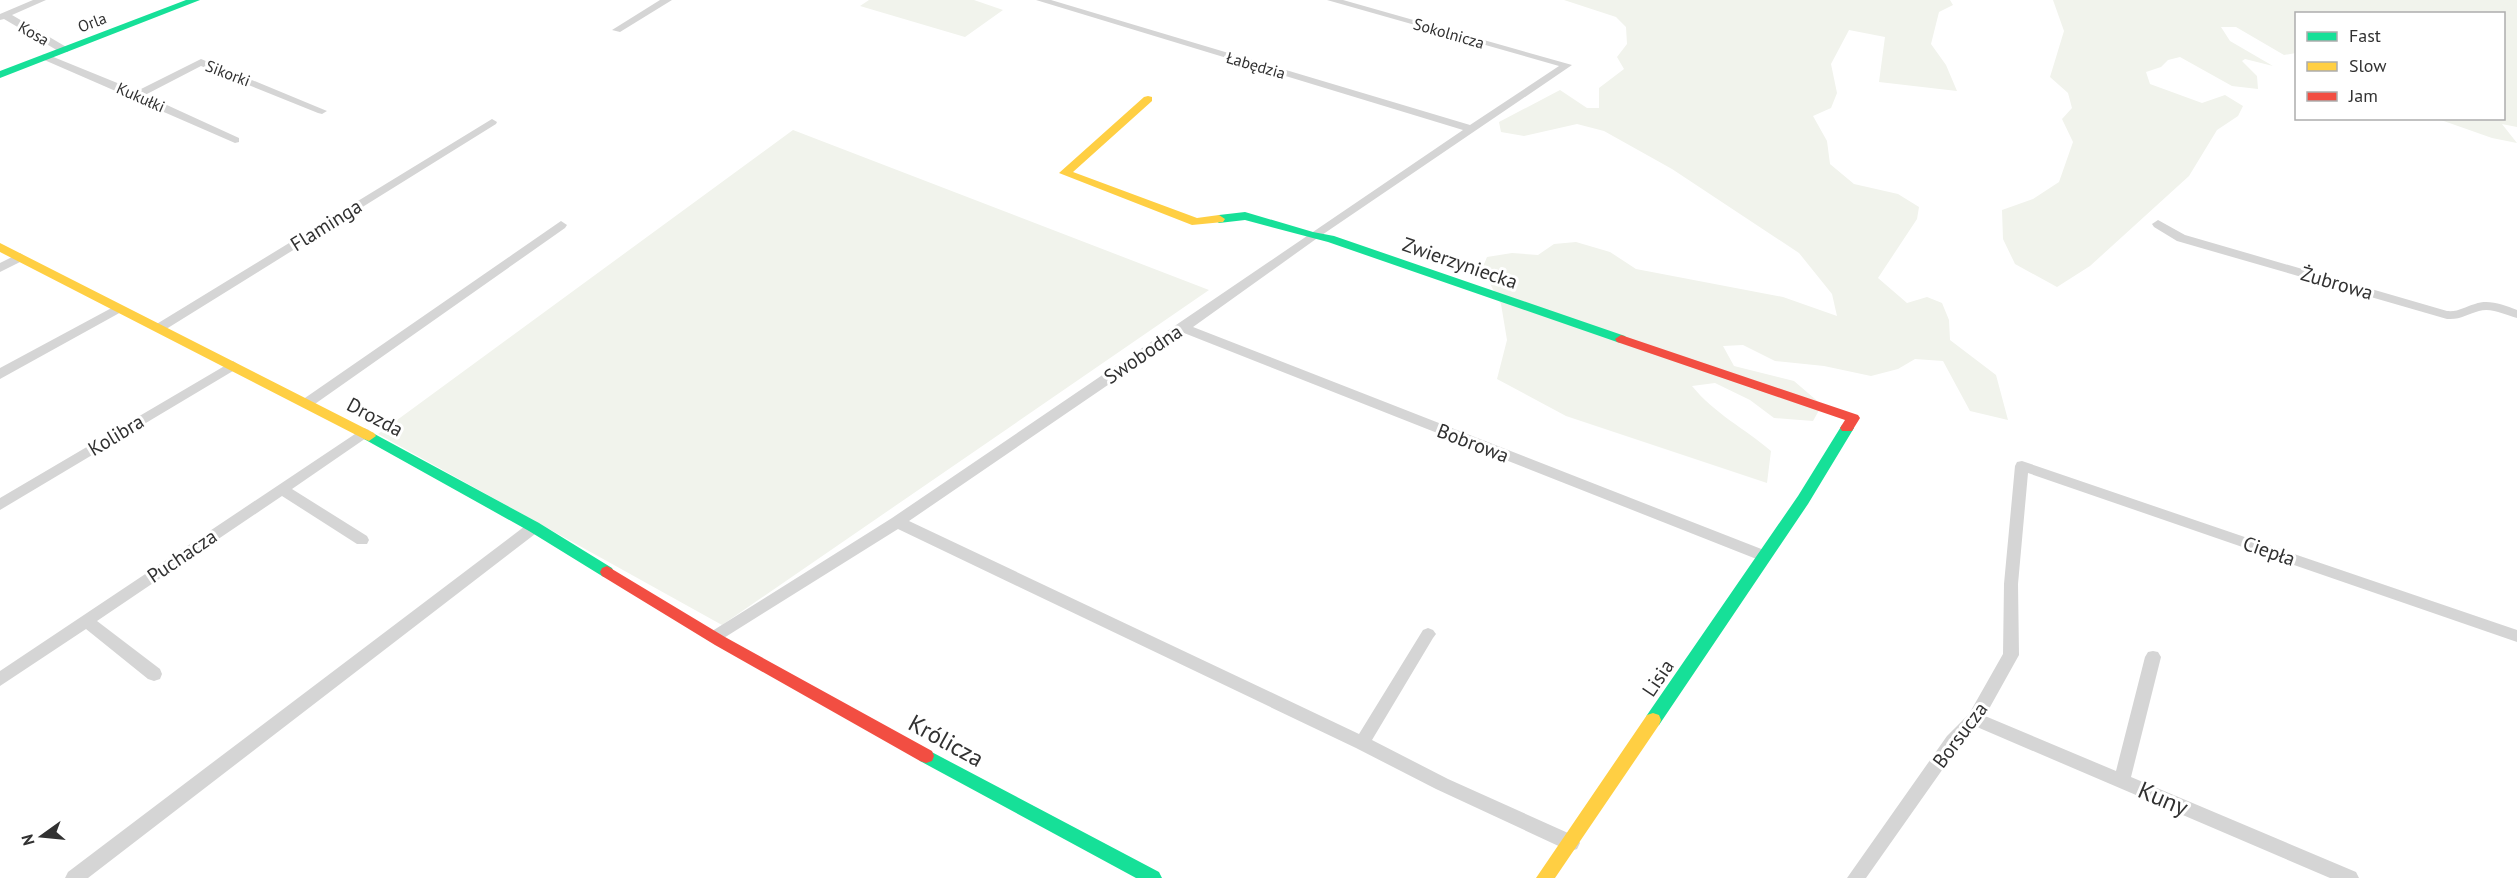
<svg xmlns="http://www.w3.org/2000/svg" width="2517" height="878" font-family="'PT Sans',sans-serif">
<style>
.green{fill:#f1f3ec}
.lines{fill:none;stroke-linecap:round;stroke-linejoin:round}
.street{fill:#d5d5d5;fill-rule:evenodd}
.fast{fill:#16e098;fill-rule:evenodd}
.slow{fill:#ffcf43;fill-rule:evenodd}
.jam{fill:#f24e42;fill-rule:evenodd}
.labels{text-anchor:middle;stroke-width:6;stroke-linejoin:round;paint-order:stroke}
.far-street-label{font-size:16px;fill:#313131;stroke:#fff}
.street-label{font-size:20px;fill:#313131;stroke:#fff}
.near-street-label{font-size:24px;fill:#313131;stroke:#fff}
</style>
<rect width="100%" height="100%" fill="#fff"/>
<!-- green -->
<path class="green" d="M869,0H974L1003,10L965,37L860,6Z
M1564,0H1950L1953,5L1939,12L1931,44L1946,65L1957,91L1879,82L1885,37L1849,30L1831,64L1837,93L1831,108L1813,116L1827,141L1830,164L1854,184L1898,194L1919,207L1917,219L1878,278L1907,303L1927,297L1942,303L1949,320L1950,340L1996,375L2008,420L1970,411L1943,361L1915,359L1898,369L1871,376L1824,366L1775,361L1743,345L1723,346L1734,366L1794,381L1822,405L1813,421L1774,418L1750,400L1715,383L1692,386C1715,414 1744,428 1771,451L1767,483L1566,416L1497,379L1507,340L1501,304L1482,269L1487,257L1512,253L1538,255L1554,244L1576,242L1610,252L1636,269L1783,297L1837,316L1832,294L1799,253L1672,169L1604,131L1577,124L1524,136L1501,132L1499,122L1560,90L1587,108H1599V88L1624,69L1617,57L1627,44L1626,27L1616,17Z
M2053,0H2517V127L2502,124L2517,143L2492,138L2438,119L2504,118V14H2296V53L2284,55L2236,27H2221L2230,41L2273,66L2245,59L2242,61L2257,76L2258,89L2232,86L2180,57L2168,60L2161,67L2146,72L2150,84L2202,103L2225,95L2243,106L2238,116L2217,130L2189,176L2090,266L2057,287L2015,264L2003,239L2002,210L2033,199L2059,182L2073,142L2062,119L2072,108L2068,93L2050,77L2064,31Z
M793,130L1209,290L722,625L378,434Z"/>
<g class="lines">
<!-- street -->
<path class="street" d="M33,0H46L12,15L68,48V52H60L4,19L0,20V14Z
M660,0H672L620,32L612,30Z
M1036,0H1051L1470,125L1559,66L1327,0H1343L1572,65L1316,239L1193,327L1769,552L1771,556L1769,560H1759L1184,333L909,521L1359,734L1423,630L1428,628L1433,630L1436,634L1433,638L1372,740L1448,779L1577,837L1580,843L1577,849L1571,851L1565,849L1436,789L1356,748L898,529L719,641L714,643L709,641L706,637L709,633L892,518L1463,130Z
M46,54L137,91L201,59L327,111L322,114L318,113L201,66L145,95L239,138V142L235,143L42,59V55Z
M492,119L497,122L496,124L163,331H155L153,328L155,325Z
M2158,220L2185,235L2447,311C2459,312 2464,307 2475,304C2489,299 2503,305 2517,310V318C2506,315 2491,307 2479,311C2467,314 2461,320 2447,319L2177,241L2154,227L2152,224Z
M561,221L567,225L565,228L312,406H302L300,403L302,400Z
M20,253L26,257L24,260L0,272V263Z
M119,304L125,308L123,311L0,379V368Z
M233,361L239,365L238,368L0,510V498Z
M364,428L369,430L371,433L369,436L292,489L367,536L369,540L367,544H357L282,496L97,621L160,669L162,674L160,679L154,681L148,679L86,629L0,686V671Z
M2022,461L2517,630V642L2028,473L2018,584L2019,655L1985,716L2116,771L2145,657L2148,652L2153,651L2158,652L2161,657L2131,777L2356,872L2359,878H2330L1977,727L1959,746L1866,878H1847L1947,736L1969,714L2003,654L2004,584L2015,466L2017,462Z
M534,521L539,523L541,527L539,531L88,878H65L68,872L529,523Z"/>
<!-- fast -->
<path class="fast" d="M186,0H200L0,78V71Z
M1245,212L1313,232L1334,236L1625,336L1627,339L1621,343L1617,342L1328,242L1245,220L1219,223L1213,219L1219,215Z
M1847,423L1854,428L1808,504L1659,725L1653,727L1647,725L1645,720L1647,715L1798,496L1842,425Z
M369,431L539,523L612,568L614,572L612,576L607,578L602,576L529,531L364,439L362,436Z
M926,749L1159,872L1162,878H1136L920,761L918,756L920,751Z"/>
<!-- slow -->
<path class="slow" d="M1148,96L1152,97V101L1073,172L1197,218L1219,215L1225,219L1223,222L1192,225L1059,173L1144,97Z
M0,243L374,433L376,436L369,441L364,439L0,252Z
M1653,713L1659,715L1661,720L1659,725L1555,878H1536L1647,715Z"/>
<!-- jam -->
<path class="jam" d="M1621,335L1858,415L1860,418L1852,431H1842L1840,428L1845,420L1617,342L1615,339Z
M607,566L725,637L932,751L934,756L932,761L926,763L920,761L715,645L602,576L600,572L602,568Z"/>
</g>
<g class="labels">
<!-- far-street labels -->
<g class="far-street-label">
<text transform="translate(92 22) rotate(-21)" y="6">Orla</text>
<text transform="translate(34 33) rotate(30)" y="6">Kosa</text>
<text transform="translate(1449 33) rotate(16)" y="6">Sokolnicza</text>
<text transform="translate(1256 65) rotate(16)" y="6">Łabędzia</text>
<text transform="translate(228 73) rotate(21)" y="6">Sikorki</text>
<text transform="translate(141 97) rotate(24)" y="6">Kukułki</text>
</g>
<!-- street labels -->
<g class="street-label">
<text transform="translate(326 225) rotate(-32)" y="7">Flaminga</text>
<text transform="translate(1460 263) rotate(19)" y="7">Zwierzyniecka</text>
<text transform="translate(2337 283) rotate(16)" y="7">Żubrowa</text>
<text transform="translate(1143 354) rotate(-34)" y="7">Swobodna</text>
<text transform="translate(375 417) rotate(28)" y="7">Drozda</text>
<text transform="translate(116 435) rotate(-31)" y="7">Kolibra</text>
<text transform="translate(1473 443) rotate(21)" y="7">Bobrowa</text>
<text transform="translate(2269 551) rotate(19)" y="7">Ciepła</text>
<text transform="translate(182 556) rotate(-34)" y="7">Puchacza</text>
<text transform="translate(1658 678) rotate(-56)" y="7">Lisia</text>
<text transform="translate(1960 735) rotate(-53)" y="7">Borsucza</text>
</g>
<!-- near-street labels -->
<g class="near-street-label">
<text transform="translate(946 741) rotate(29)" y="8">Królicza</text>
<text transform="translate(2163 799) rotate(23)" y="8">Kuny</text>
</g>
</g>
<!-- legend -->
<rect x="2295" y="12" width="210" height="108" fill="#ffffff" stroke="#adadad" stroke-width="1.5"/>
<rect x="2307" y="32" width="30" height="9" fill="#16e098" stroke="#adadad" stroke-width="1.5"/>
<text x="2349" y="42" font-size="18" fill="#313131">Fast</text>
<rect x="2307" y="62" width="30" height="9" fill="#ffcf43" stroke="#adadad" stroke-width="1.5"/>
<text x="2349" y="72" font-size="18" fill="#313131">Slow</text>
<rect x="2307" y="92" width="30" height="9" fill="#f24e42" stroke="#adadad" stroke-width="1.5"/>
<text x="2349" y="102" font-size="18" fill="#313131">Jam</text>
<!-- north arrow -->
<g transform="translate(42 836) rotate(255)" stroke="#ffffff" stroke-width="4.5" paint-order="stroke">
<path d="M0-4.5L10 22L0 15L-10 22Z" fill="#313131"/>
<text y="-9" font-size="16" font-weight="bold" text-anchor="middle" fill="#313131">N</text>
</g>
</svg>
